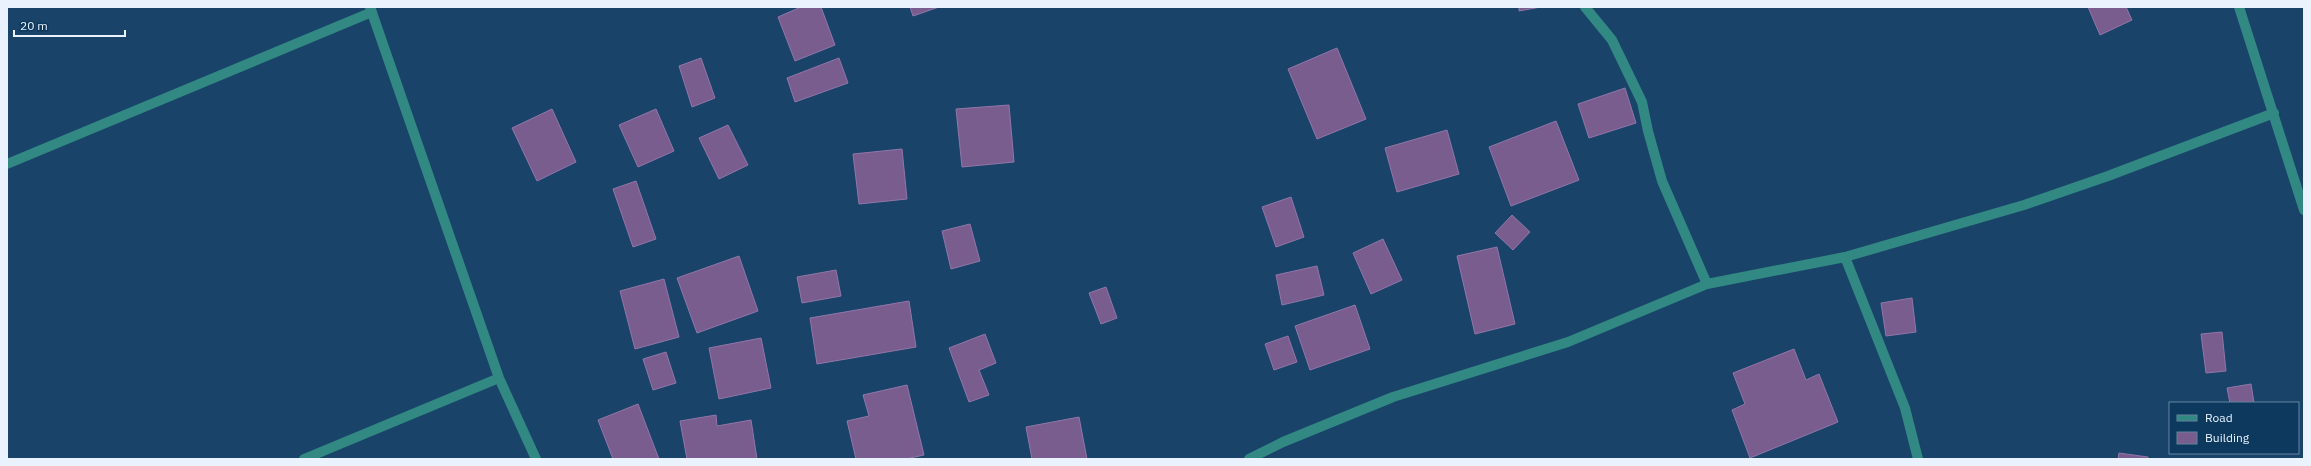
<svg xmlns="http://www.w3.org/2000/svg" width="2311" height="466" font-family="'IBM Plex Sans',sans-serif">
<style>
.building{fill:#785d8e;stroke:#9276a9}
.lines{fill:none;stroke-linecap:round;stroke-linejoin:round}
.minor{stroke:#328883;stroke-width:10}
</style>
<rect width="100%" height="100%" fill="#1a436a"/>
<!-- building -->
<path class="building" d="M801,7H821L835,45L795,61L778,17Z
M910,7H939L913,16Z
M1519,7H1541L1519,11Z
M2088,7H2126L2132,20L2100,35Z
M1337,48L1366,119L1317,139L1288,69Z
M701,58L715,98L692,107L679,66Z
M839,58L848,83L795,102L787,78Z
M1625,88L1636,123L1589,138L1578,104Z
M1009,105L1014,162L962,167L956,109Z
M552,109L576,162L537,181L512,128Z
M656,109L674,151L638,167L619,125Z
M1556,121L1579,180L1511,206L1489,147Z
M728,125L748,165L719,179L699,138Z
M1447,130L1459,174L1397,192L1385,148Z
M902,149L907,199L859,204L853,154Z
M636,181L656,239L633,247L613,189Z
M1291,197L1304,237L1276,247L1262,207Z
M1512,215L1530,232L1513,250L1495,233Z
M970,224L980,261L951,269L942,231Z
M1383,239L1402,280L1371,294L1353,253Z
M1497,247L1515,324L1475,334L1457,256Z
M739,256L758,311L697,333L677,278Z
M1317,266L1324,295L1282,305L1276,275Z
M836,270L841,296L802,303L797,277Z
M664,279L679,337L635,349L620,291Z
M1106,287L1117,318L1101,324L1089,293Z
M1912,298L1916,332L1886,336L1881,303Z
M909,301L916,347L817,364L810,318Z
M1355,305L1370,349L1310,370L1295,326Z
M2222,332L2226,371L2206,373L2201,334Z
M985,334L996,363L979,370L989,395L969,402L949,348Z
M1288,336L1297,362L1274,370L1265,344Z
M761,338L771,388L719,399L709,348Z
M1794,349L1806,380L1819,374L1838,422L1750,458L1732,410L1745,404L1733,373Z
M666,352L676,383L653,390L643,359Z
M2251,384L2254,403H2230L2227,388Z
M907,385L924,455L906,459H856L847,421L869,416L863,395Z
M638,404L659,459H613L598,420Z
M716,415L717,426L751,420L757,459H687L680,421Z
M1079,417L1087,459H1032L1026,427Z
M2119,453L2148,457V459H2118Z"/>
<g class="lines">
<!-- minor -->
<path class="minor" d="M370,7L499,378L536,459
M1585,7L1612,40L1642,102L1648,131L1662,181L1707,284
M2239,7L2304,210
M7,164L372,12
M1845,257L1905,408L1918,459
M304,459L499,378
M1249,459L1283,442L1393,397L1568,342L1707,284L1845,257L2024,205L2108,176L2274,113"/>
</g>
<!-- border -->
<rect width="2311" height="466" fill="none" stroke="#eaf3fd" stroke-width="16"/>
<!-- legend -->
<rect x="2169" y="402" width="130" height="52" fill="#0d395f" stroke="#65839e"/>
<rect x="2177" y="415" width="20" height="6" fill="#328883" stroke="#65839e"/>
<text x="2205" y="422" font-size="12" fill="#eaf3fd">Road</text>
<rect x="2177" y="432" width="20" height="12" fill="#785d8e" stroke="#65839e"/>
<text x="2205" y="442" font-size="12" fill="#eaf3fd">Building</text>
<!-- scale -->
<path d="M14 30v6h111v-6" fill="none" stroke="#eaf3fd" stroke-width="2"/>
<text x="20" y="30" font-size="12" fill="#eaf3fd" stroke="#0d395f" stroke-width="3" paint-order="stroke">20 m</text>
</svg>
